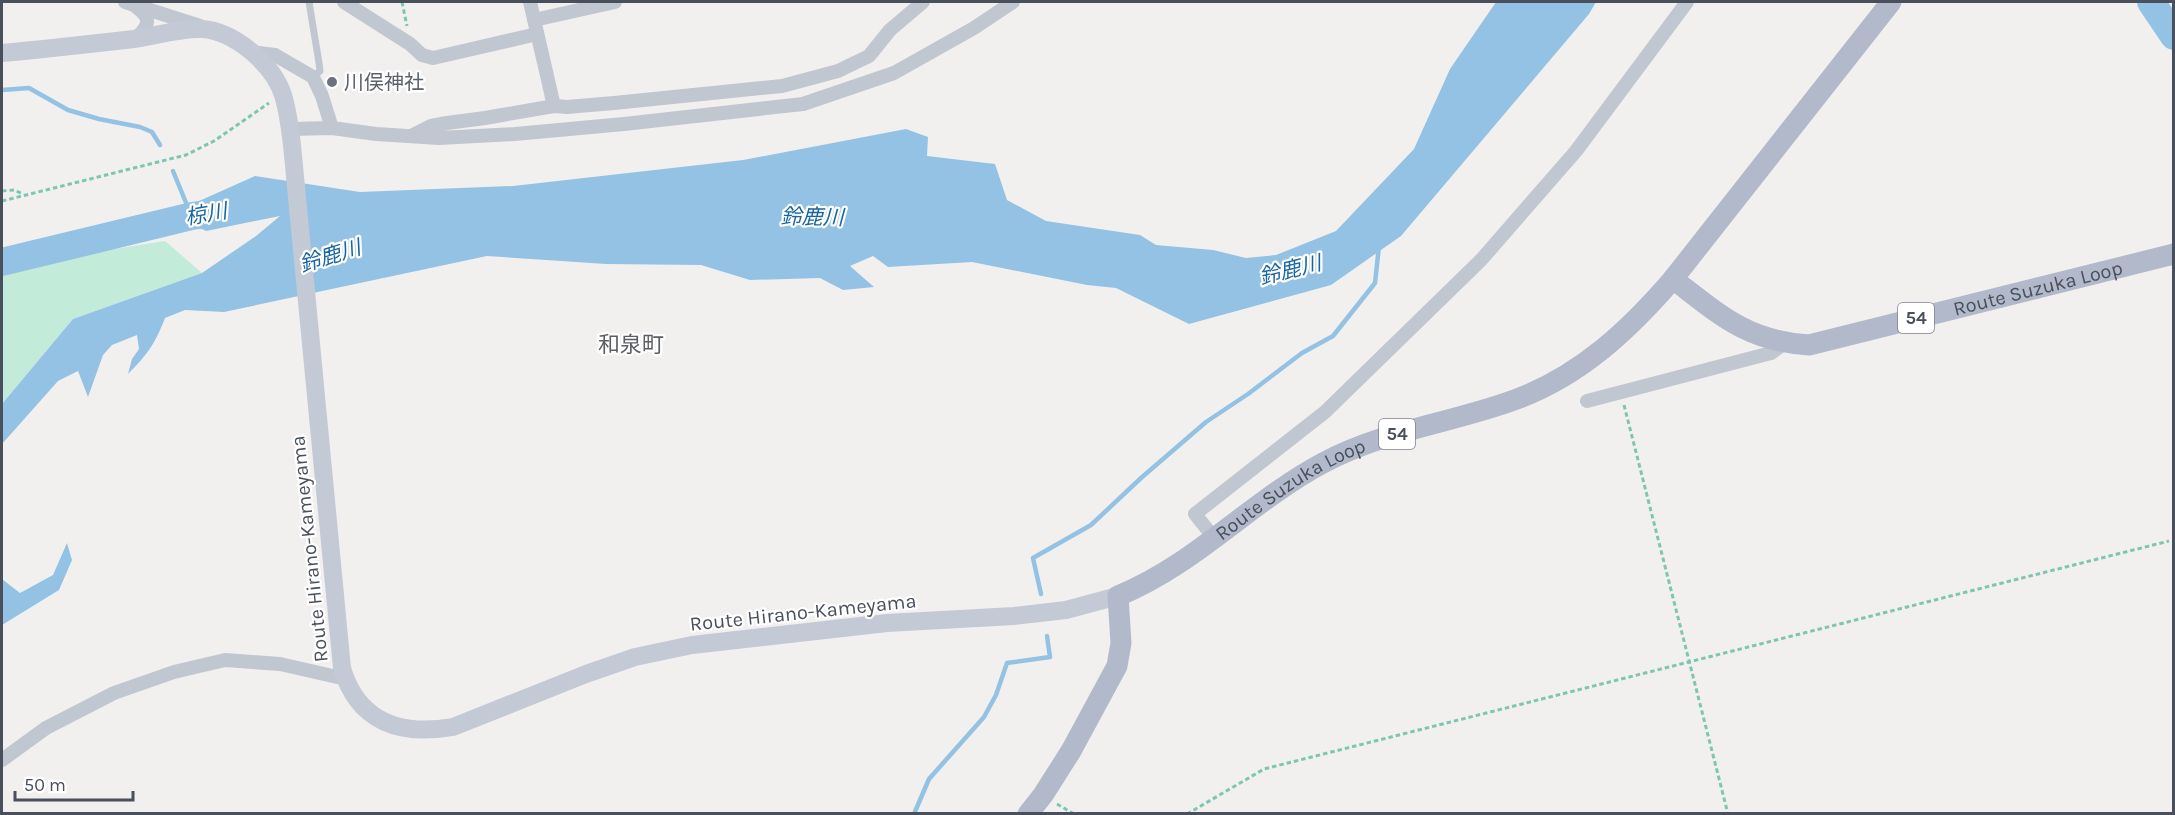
<svg xmlns="http://www.w3.org/2000/svg" width="2175" height="815" font-family="Karla,'Noto Sans JP',sans-serif">
<style>
.green{fill:#c2ebda}
.water{fill:#93c2e4}
.lines{fill:none;stroke-linecap:round;stroke-linejoin:round}
.stream{stroke:#93c2e4;stroke-width:4.5}
.river{stroke:#93c2e4;stroke-width:28}
.path{stroke:#7dc6b1;stroke-width:3;stroke-dasharray:4.5 3;stroke-linecap:butt}
.lane{stroke:#c1c7d0;stroke-width:7}
.street{stroke:#c1c7d0;stroke-width:14}
.secondary{stroke:#c4c9d6;stroke-width:18}
.primary{stroke:#b1b9cb;stroke-width:21}
.worship-dot{fill:#6b7280;stroke:#fff;stroke-width:2}
.labels{text-anchor:middle;stroke-width:4.5;stroke-linejoin:round;paint-order:stroke}
.shield{fill:#fff;stroke:#80848c;stroke-width:1.5}
.shield-label{font-size:18px;font-weight:bold;fill:#494f5b}
.worship-label{font-size:20px;fill:#5b616d;stroke:#fff;text-anchor:start}
.street-label{font-size:20px;fill:#494f5b;stroke:#fff}
.water-label{font-size:21px;font-style:italic;fill:#19669e;stroke:#fff}
.quarter-label{font-size:22px;fill:#5c5e64;stroke:#fff}
</style>
<rect width="100%" height="100%" fill="#f2f0ef"/>
<!-- green -->
<path class="green" d="M165,241L202,273L73,319L2,404V275L45,260Z"/>
<!-- water -->
<path class="water" d="M1496,2H1596L1589,14L1401,236L1331,285L1189,324L1116,288L1087,285L972,262L888,267L873,256L850,266L874,287L843,290L820,278L750,280L701,265L606,264L487,256L224,312L185,310L165,318C155,344 147,355 128,374L132,359L139,349L137,335L112,345L103,355L88,397L78,371L58,381L2,444V404L73,319L202,273L256,236L280,216L206,231L170,214L255,176L360,192L513,186L743,160L906,129L928,137L927,156L995,164L1007,200L1046,221L1140,235L1156,245L1213,250L1246,258L1276,255L1336,231L1414,149L1450,69Z
M67,543L72,560L59,590L2,625V579L20,593L53,575Z"/>
<g class="lines">
<!-- stream -->
<path class="stream" d="M2,90L29,88L68,110L99,119L140,127L152,132L160,145
M173,171L189,210
M1041,594L1033,558L1091,525L1141,478L1206,422L1248,394L1302,353L1333,336L1375,283L1379,246
M914,814L929,779L984,717L996,695L1007,663L1050,657L1047,636"/>
<!-- river -->
<path class="river" d="M2151,2L2174,36
M2,262L192,216L219,212"/>
<!-- path -->
<path class="path" d="M402,2L407,26
M2,191L14,190L23,194
M2,201L186,155L214,141L269,103
M1624,405L1728,814
M1057,804L1074,814
M1187,814L1264,769L2169,541"/>
<!-- lane -->
<path class="lane" d="M309,2L319,63L320,71L313,77"/>
<!-- street -->
<path class="street" d="M125,2L200,26
M344,2L410,44L422,55L433,58L537,34
M530,2L554,106
M135,6C151,18 151,24 136,38
M534,20L615,2
M252,52L275,55L313,77L322,96L332,128
M290,129L332,128L376,134L439,138L515,134L624,124L803,104L894,73L974,28L1013,2
M413,135L431,126L447,123L485,118L554,106L567,107L614,103L782,86L838,71L869,56L890,30L923,2
M1587,401L1771,353L1785,343
M1215,539L1195,514L1325,412L1481,260L1576,151L1687,2
M2,760L46,728L114,693L174,672L225,660L280,664L346,679"/>
<!-- secondary -->
<path class="secondary" d="M2,53C46,49 90,44 134,39C156,36 180,28 202,29C234,31 273,64 283,95C288,111 290,129 292,145L342,668C358,723 401,736 453,727L586,674L635,657L692,645L887,623L1014,616L1066,610L1118,596"/>
<!-- primary -->
<g class="primary">
<path id="s1" d="M1673,279C1720,315 1747,341 1809,345L2174,254"/>
<path id="s2" d="M1028,814L1043,795L1071,751L1117,666L1121,643L1118,596C1196,564 1250,502 1323,463C1384,430 1453,423 1517,399C1581,375 1629,330 1673,279L1891,2"/>
</g>
</g>
<!-- markers -->
<circle class="worship-dot" cx="332" cy="82" r="6"/>
<g class="labels">
<!-- shield labels -->
<g class="shield">
<rect x="1898" y="303" width="36" height="30" rx="4.5"/>
<rect x="1379" y="419" width="36" height="30" rx="4.5"/>
</g>
<g class="shield-label">
<text x="1916" y="324">54</text>
<text x="1397" y="440">54</text>
</g>
<!-- worship labels -->
<g class="worship-label">
<text x="344" y="89">川俣神社</text>
</g>
<!-- street labels -->
<g class="street-label">
<text dy="7" stroke="none"><textPath href="#s1" startOffset="390">Route Suzuka Loop</textPath></text>
<text dy="7" stroke="none"><textPath href="#s2" startOffset="447">Route Suzuka Loop</textPath></text>
<text transform="translate(309 549) rotate(-96)" y="7">Route Hirano-Kameyama</text>
<text transform="translate(803 612) rotate(-6)" y="7">Route Hirano-Kameyama</text>
</g>
<!-- water labels -->
<g class="water-label">
<text transform="translate(206 214) rotate(-10)" y="7">椋川</text>
<text transform="translate(812 217) rotate(1)" y="7">鈴鹿川</text>
<text transform="translate(330 256) rotate(-17)" y="7">鈴鹿川</text>
<text transform="translate(1290 270) rotate(-14)" y="7">鈴鹿川</text>
</g>
<!-- quarter labels -->
<g class="quarter-label">
<text x="631" y="352">和泉町</text>
</g>
</g>
<!-- border -->
<rect width="2175" height="815" fill="none" stroke="#494f5b" stroke-width="6"/>
<!-- scale -->
<path d="M15 791v9h118v-9" fill="none" stroke="#494f5b" stroke-width="3"/>
<text x="24" y="791" font-size="18" fill="#494f5b" stroke="#ffffff" stroke-width="4.5" paint-order="stroke">50 m</text>
</svg>
